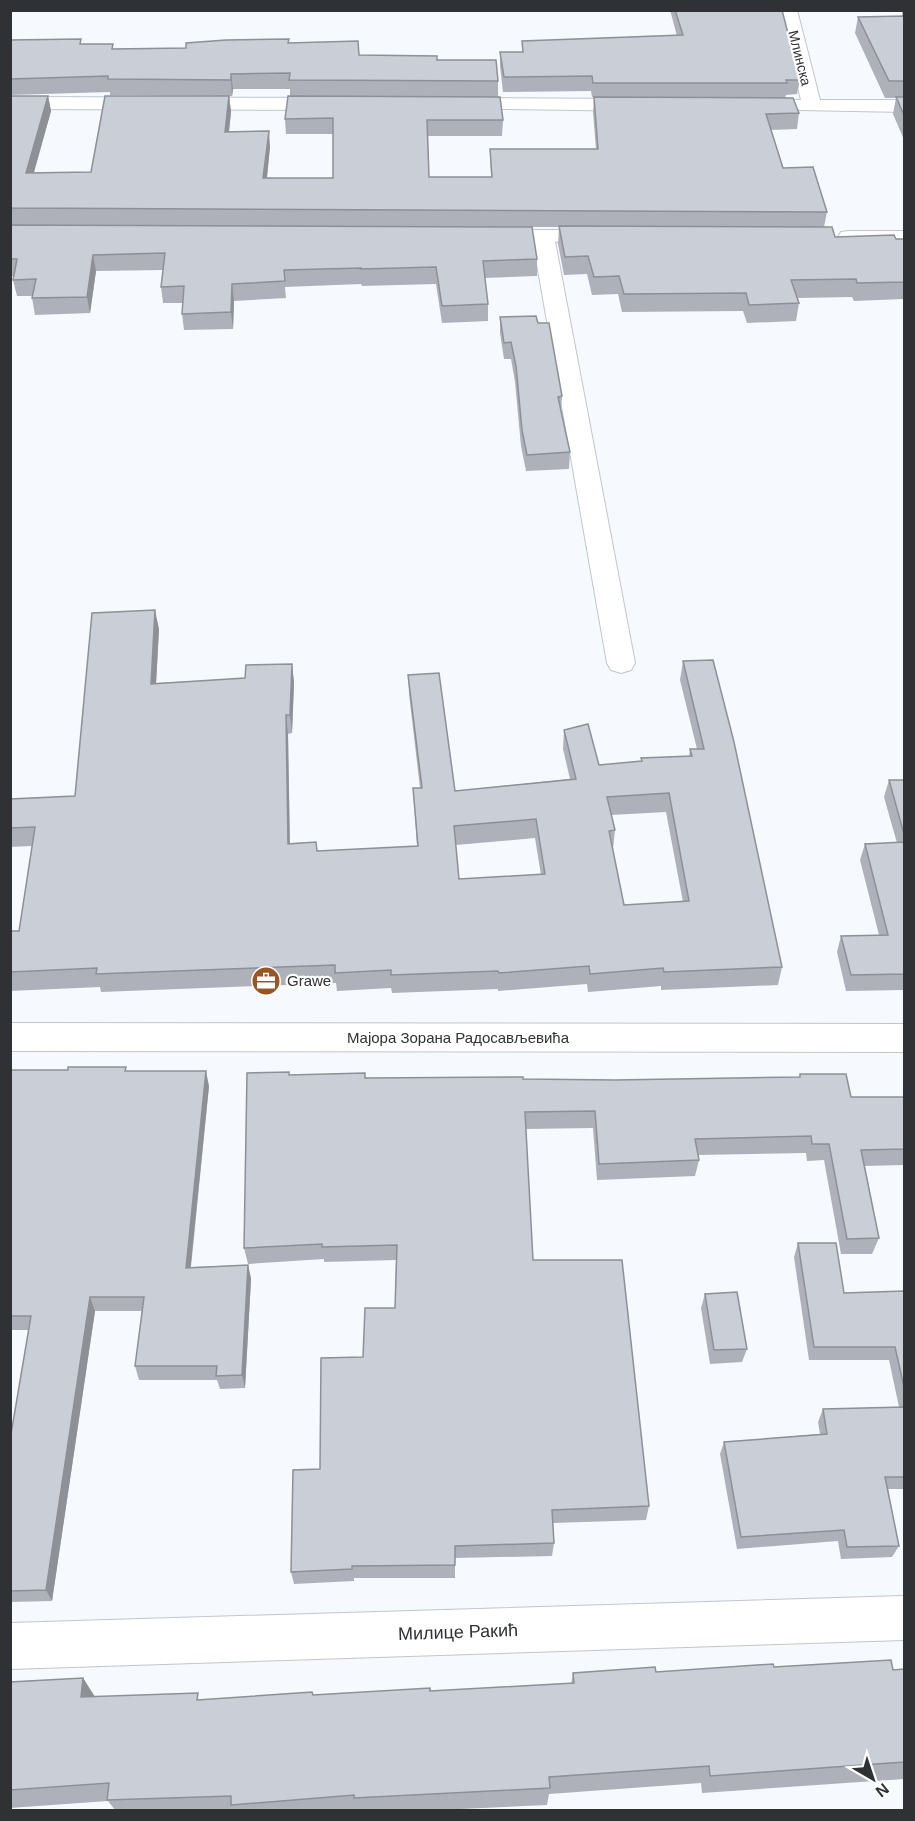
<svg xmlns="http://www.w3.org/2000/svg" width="915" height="1821" font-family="Arial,sans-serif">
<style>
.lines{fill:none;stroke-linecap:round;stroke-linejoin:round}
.minor-casing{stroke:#c1c5ce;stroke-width:2}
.tertiary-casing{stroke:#c1c5ce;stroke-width:2}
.secondary-casing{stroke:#c1c5ce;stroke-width:2}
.minor{fill:#fff;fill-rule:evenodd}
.tertiary{fill:#fff;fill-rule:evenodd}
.secondary{fill:#fff;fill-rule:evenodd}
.wall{fill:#aeb1b9;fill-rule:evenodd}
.shaded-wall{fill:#8d9096}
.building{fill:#caced7;stroke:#8d9096;stroke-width:1.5;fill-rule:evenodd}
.labels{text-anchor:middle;stroke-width:4.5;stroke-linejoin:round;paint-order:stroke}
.far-street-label{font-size:14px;fill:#2f3134;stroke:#fff}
.poi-label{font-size:15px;fill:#2f3134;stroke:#fff;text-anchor:start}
.street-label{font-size:15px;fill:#2f3134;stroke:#fff}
.near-street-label{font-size:18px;fill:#2f3134;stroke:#fff}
</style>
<rect width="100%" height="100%" fill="#f6f9fe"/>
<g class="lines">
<!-- minor casing -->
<g class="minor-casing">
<path id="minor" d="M779,10H797L820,100H904V112L743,109L740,105L743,101L750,99L801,100Z
M10,97L333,98L340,100L343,104L340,108L333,110L10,109Z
M456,98L639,99L646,101L649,105L646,109L639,111L449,108L446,104L449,100Z
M543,230L551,231L554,236L635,663L631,670L621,673L611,670L607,663L532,236L535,231Z
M904,1596V1640L10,1669V1623Z"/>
</g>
<!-- tertiary casing -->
<g class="tertiary-casing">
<path id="tertiary" d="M489,230H603L611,231L614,236L611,241L603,242L481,241L478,236L481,231Z
M849,231H904V243L841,242L838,237L841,232Z"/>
</g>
<!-- secondary casing -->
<g class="secondary-casing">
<path id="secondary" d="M10,1023L904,1024V1052L10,1051Z"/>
</g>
<!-- minor -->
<use href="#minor" class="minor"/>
<!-- tertiary -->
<use href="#tertiary" class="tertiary"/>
<!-- secondary -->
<use href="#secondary" class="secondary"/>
</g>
<!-- wall -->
<path class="wall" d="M670,10H782L800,80L797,94L786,95L785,98L592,97L591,91L503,92L500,66V52H522V41L677,36Z
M902,10H904V140L893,114L896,98H885L855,33L858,17L902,16Z
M289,39V43L359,55L437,60L498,81V97L290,96V89H233L232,96L110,95V92L10,95V40L82,44L114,49L186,48Z
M10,96H48L51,111L34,173L91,172L229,96L231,112L229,132L270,147L267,178H333V134H286L285,119L288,96L503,120L502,136H428L429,177H491L490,149H596L593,113L594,97L799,113L797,129L771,130L783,168L827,212L824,227L835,237L904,239V299L854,301L852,297L797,298L799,303L796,321L747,323L743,311L622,312L618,294L592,295L587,274L564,275L558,244L559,227H532L537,259V276L485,278L488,304V321L442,323L436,284L362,286L361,284L285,287L286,298L234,301L233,329L184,330L182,314L183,303H163L161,287L163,270L96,271L90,313L35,315L32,298V296H17L13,280L14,276H10Z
M500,317L538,323L562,396L561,410L570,452L569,469L526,471L521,446L515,382L511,359H504L500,333Z
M159,629L156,683L245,678L292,664L294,683L292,733L288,734L290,843L316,842L317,851L417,846L413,788H420L409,694L408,675L455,791L570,779L563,749L564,730L599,765L641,761V758L689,756L690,749H697L680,680L683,661L782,967L778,985L661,990V986L588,992L587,984L498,991V989L392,993L391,988L337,991L336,983L101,992L100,987L10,991V931H19L32,846L10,847V799L75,796ZM666,812L683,902L624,905L612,849H613L615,830L611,815ZM535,838L541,875L459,879L456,845Z
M889,780H904V990L846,991L837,952L841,936L879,935L860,860L865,844L897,843L884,797Z
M10,1070L127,1071L209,1086L191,1267L248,1265L251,1279L245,1388L220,1389L217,1380H139L135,1366L142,1311H95L52,1601L10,1602V1440L29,1330H10Z
M800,1074L851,1097H904V1165L865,1166L879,1238L872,1254H841L824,1160L807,1161L806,1153L698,1155L699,1160L695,1176L597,1180L593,1128L526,1129L533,1260L649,1506L646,1520L553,1523L554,1543L552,1556L455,1558V1578H354V1581L294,1584L291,1572L320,1469L363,1357L395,1308L396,1260L324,1262V1259L248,1264L244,1248L290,1075L366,1078L615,1080L799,1078Z
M798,1243L844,1293L904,1291V1489H888L899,1546L892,1557L841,1559L838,1541L737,1549L720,1454L724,1442L820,1434L818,1422L823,1409L899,1407L889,1360H809L794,1257Z
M705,1294L747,1349L742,1362L710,1364L701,1308Z
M774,1667L893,1670L904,1669V1779L702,1793L701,1783L549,1794L547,1805L438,1810H115L108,1801L10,1808V1682L83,1678L95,1697L201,1700L430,1691L571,1684L573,1673L656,1672Z"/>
<!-- shaded-wall -->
<path class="shaded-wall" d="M231,74L233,89L232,96L231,80Z
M48,96L51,111L29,189L26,173Z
M229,96L231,112L227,148L225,132Z
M269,131L270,147L265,195L263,178Z
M93,255L96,271L90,313L87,297Z
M232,284L234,301L233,329L231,312Z
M155,610L159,629L155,703L151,684Z
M292,664L294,683L292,733L290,715Z
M286,715L288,734L290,862L288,844Z
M206,1071L209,1086L189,1282L186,1268Z
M248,1265L251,1279L245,1388L242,1375Z
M90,1297L95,1311L52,1601L46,1590Z
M83,1678L95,1697H81Z"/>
<!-- building -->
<path class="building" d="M675,10H782L800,80H786L787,83H593L592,76L504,77L500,52H523L522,41L683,35Z
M904,16V81H889L858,17Z
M81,39L80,44H113L112,49L186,48V43L226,40L289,39L288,43L358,41L359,55L437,56V60H496L498,81L289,80L290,73L231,74V80L108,79V76L10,79V40Z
M10,96H48L26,173L91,172L105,96H229L225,132L269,131L263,178H333V118L285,119L288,96L500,97L503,120H427L429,177H492L490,149H598L594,97L793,98L799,113L766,114L783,168L813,167L827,212L10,208Z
M896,97H904V115Z
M10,225L532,227L537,259L483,261L488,304L442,306L436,267L361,269V268L284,270L285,281L232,284L231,312L182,314L184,286L161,287L165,253L93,255L87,297L32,298L36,279L13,280L17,259H10Z
M559,226L832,227L835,237L894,235L896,239H904V282L857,283L856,279L791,280L799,303L749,305L746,293L624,294L619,276L594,277L588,256L565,257Z
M536,316L538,323H549L562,396L558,397L570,452L527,455L522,430L516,366L511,342L504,343L500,317Z
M155,610L151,684L245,678L246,665L292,664L290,715H286L288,844L316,842L317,851L418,846L413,788H422L408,675L439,673L455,791L576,779L564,730L588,724L599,765L642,761L641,758L692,756L690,749H704L683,661L713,660L734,742L782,967L664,972L663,968L590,974L589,966L499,973L498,971L391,975V970L335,973V965L96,974L97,968L10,972V931H19L35,827L10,828V799L75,796L92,613ZM669,793L689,901L624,905L609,831L615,830L607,797ZM536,819L545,874L459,879L454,826Z
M889,780H904V834Z
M904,842V974L851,975L841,936L888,935L865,844Z
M68,1067H126L125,1071H206L186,1268L248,1265L242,1375L216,1376L217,1366H135L144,1297H90L46,1590L10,1591V1440L31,1316H10V1070H68Z
M289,1072V1075L365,1073V1078L523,1077V1079L615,1080L800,1077V1074H846L851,1097H904V1149L861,1150L879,1238L847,1239L829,1144H812L811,1136L695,1139L699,1160L599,1164L595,1111L525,1112L533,1260H622L649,1506L552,1510L554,1543L455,1546V1565L352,1566V1569L291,1572L293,1470L320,1469L321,1358L363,1357L365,1308H395L397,1245L322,1247V1244L244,1248L247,1073Z
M798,1243H836L844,1293L904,1291V1387L895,1347H814Z
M737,1292L747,1349L714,1350L705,1294Z
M904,1407V1477H885L899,1546L847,1547L844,1530L741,1537L724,1442L827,1434L823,1409Z
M891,1660L893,1670L904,1669V1762L710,1776L709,1766L549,1777L550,1788L354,1798V1795L231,1805V1796L107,1800L109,1783L10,1790V1682L83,1678L81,1697L198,1693L197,1700L312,1692L313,1695L430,1688V1691L574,1683L573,1673L655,1667L656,1672L773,1664L774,1667Z"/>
<!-- icons -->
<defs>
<g id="office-disc" transform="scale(1.5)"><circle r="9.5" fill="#985624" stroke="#fff"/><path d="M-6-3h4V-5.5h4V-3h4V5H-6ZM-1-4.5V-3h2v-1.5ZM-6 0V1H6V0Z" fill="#fff"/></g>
</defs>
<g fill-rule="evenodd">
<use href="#office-disc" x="266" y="981"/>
</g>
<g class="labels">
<!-- far-street labels -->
<g class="far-street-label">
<text transform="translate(800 58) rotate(76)" y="5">Млинска</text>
</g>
<!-- poi labels -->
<g class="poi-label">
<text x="287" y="986">Grawe</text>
</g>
<!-- street labels -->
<g class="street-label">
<text x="458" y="1043">Мајора Зорана Радосављевића</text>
</g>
<!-- near-street labels -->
<g class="near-street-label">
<text transform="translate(458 1632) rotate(-2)" y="6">Милице Ракић</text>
</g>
</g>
<!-- border -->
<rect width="915" height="1821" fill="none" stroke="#2f3134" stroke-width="24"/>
<!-- north arrow -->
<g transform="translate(873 1779) rotate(141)" stroke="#ffffff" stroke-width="4.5" paint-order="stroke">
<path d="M0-4.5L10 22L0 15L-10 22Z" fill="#2f3134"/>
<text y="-9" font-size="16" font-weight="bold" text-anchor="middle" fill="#2f3134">N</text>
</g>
</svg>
